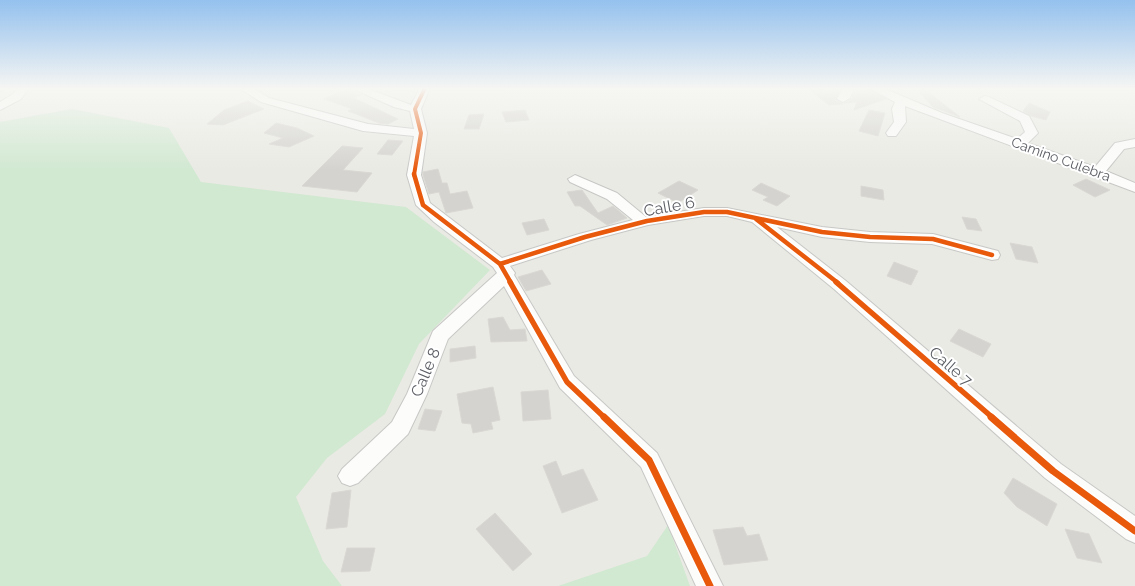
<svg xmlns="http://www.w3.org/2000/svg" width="1135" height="586" font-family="Raleway,sans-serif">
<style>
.green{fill:#d1e8d1}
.building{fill:#d4d3cf;stroke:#dad8d3}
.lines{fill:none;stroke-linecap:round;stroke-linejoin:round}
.minor-casing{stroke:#c7c8c6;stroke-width:2}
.minor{fill:#fcfcfb;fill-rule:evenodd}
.cycleway-far3-casing{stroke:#fff;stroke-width:6}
.cycleway-far2-casing{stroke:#fff;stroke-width:7}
.cycleway-far1-casing{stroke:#fff;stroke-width:9}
.cycleway-casing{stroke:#fff;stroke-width:10}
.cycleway-far3{stroke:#e8590c;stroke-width:4}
.cycleway-far2{stroke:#e8590c;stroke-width:4.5}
.cycleway-far1{stroke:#e8590c;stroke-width:5.5}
.cycleway{stroke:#e8590c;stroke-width:7}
.labels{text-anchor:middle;stroke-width:4;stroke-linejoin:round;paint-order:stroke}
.far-street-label{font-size:14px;fill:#5a5d63;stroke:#fff}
.street-label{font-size:16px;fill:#5a5d63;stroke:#fff}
</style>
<rect width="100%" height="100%" fill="#eaeae4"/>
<!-- green -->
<path class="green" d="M72,109L169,128L201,182L406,207L490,270L419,344L385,414L327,458L296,497L323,561L342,586H0V122Z
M668,525L690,586H558L647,556Z"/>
<!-- building -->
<path class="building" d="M807,88H841L835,100L843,104L829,105Z
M856,88H867L886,99L854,110L857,102L844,103L852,99Z
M923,88L960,117L933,107L919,92Z
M346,89L361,95L354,98L398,119L388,124L379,123L348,111L353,109L324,99Z
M248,101L264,109L223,125L207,124L224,110Z
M1029,103L1050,112L1046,120L1031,116L1023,111Z
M525,110L529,120L506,122L502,112Z
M869,110L885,113L878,136L859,131Z
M484,114L479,129H464L469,115Z
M276,123L297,128L314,136L289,147L269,144L283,138L264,133Z
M388,140L403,141L392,155L377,154Z
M342,146L363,148L343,170L372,173L357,192L302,186Z
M438,169L442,183H447L450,194L467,191L473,208L446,213L439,192L429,194L423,175V172Z
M1086,179L1110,190L1095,197L1073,185Z
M679,181L698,190L678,203L658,193Z
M761,183L790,196L777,206L763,200L768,197L752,190Z
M861,186L883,190L884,200L861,196Z
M582,190L598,213L613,206L627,218L607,225L580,206H575L567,192Z
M962,217L976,219L982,231L967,229Z
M544,219L549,230L527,235L522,223Z
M1010,243L1032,247L1038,263L1016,259Z
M894,262L918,271L911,285L887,276Z
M542,270L551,284L526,291L518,277Z
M503,317L510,330L525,329L527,341L491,342L488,319Z
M959,329L991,344L983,357L950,341Z
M475,346L476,358L450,362V349Z
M493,387L500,420L491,422L493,429L473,433L471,424L462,423L457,394Z
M548,390L551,419L523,421L521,392Z
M425,409L442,411L435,431L418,429Z
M556,461L562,476L583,469L598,500L562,513L543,466Z
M1013,478L1057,504L1047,526L1017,507L1004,493Z
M351,490L347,527L326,529L332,493Z
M495,513L532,554L513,571L476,529Z
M743,527L747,536L759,534L768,560L724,565L713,530Z
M1065,529L1089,534L1102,563L1077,558Z
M347,548H375L370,571L341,572Z"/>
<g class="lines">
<!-- minor casing -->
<g class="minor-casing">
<path id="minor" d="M0,88H7L0,91Z
M18,88H29L21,99L0,110V102L13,94Z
M239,88H253L269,98L368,124L414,129L410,111L394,107L351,88H366L411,105L420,88H430L421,109L427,133L421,175L430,203L502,258L579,234L633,220L607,199L570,182L568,179L575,175L617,193L646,217L704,208H727L822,227L870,232L933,234L998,251L1000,255L998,259L992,260L932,244L870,242L822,237L777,227L846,281L1061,464L1135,516V543L1126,539L1045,478L834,289L752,222L727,216H704L648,225L591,240L510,266L515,273L514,275L574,376L657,453L723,586H696L641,467L560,388L504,286L448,339L427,394L408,434L358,483L350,486L342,483L338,476L342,469L392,422L407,394L433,331L497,273L493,267L434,222L416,205L407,175L414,136L363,131L261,102Z
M843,88H854L850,98L843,102L837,99Z
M869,88H883L942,113L1017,139L1025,132L1020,121L979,99L985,96L989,97L1029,116L1038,133L1028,143L1095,167L1115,143L1135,139V147L1124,149L1106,171L1135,183V192L905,106L906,122L896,136H888L886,133L894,122L892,109L895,102Z"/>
</g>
<!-- minor -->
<use href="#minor" class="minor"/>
<!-- cycleway-far3 casing -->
<g class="cycleway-far3-casing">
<path id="cycleway-far3" d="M414,175L421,133L415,109L425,88"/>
</g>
<!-- cycleway-far2 casing -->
<g class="cycleway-far2-casing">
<path id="cycleway-far2" d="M414,174L423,205L500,264L511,283
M756,219L838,283
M500,264L585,237L647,221L704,212H727L822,232L870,237L933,239L992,255"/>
</g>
<!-- cycleway-far1 casing -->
<g class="cycleway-far1-casing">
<path id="cycleway-far1" d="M510,282L567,382L605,418
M836,282L993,418"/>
</g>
<!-- cycleway casing -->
<g class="cycleway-casing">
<path id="cycleway" d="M604,417L649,460L710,586
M991,417L1053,471L1135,531"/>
</g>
<!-- cycleway-far3 -->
<use href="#cycleway-far3" class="cycleway-far3"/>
<!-- cycleway-far2 -->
<use href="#cycleway-far2" class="cycleway-far2"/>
<!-- cycleway-far1 -->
<use href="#cycleway-far1" class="cycleway-far1"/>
<!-- cycleway -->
<use href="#cycleway" class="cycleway"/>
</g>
<!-- sky -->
<linearGradient id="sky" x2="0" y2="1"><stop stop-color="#94c1ee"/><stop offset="0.52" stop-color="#f6f6f3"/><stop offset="1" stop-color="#f6f6f3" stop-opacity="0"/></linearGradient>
<rect width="1135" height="170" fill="url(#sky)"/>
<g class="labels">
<!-- far-street labels -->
<g class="far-street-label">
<text transform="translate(1061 159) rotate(20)" y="5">Camino Culebra</text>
</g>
<!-- street labels -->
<g class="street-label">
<text transform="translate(669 206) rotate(-10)" y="6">Calle 6</text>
<text transform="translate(951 366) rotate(41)" y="6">Calle 7</text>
<text transform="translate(425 372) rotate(-67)" y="6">Calle 8</text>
</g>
</g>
</svg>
